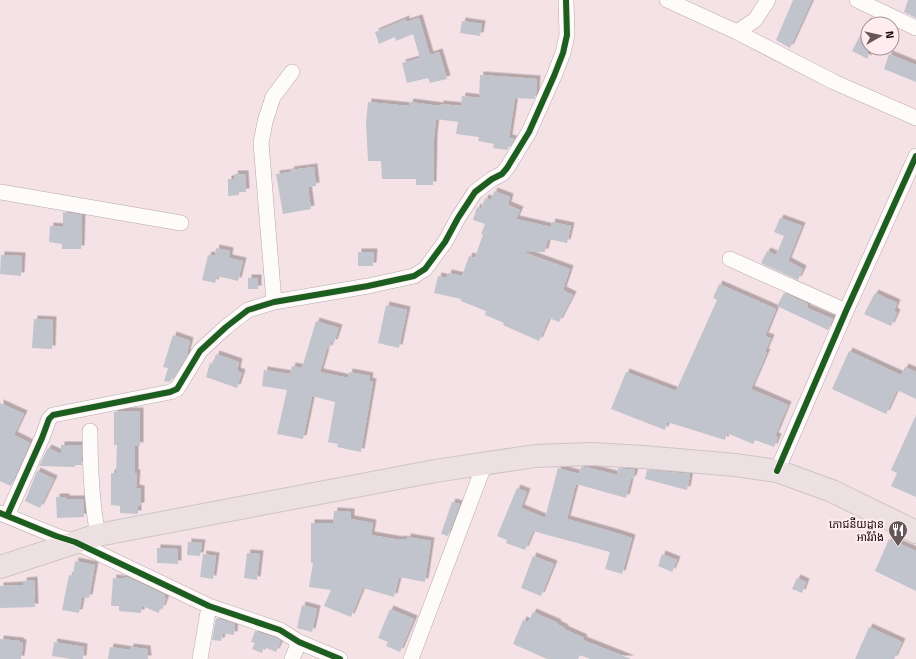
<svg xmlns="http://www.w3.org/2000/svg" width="916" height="659" font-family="'Titillium Web','Noto Sans Khmer',sans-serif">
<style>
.building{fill:#c1c4cc;filter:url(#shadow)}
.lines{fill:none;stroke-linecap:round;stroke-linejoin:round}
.minor-casing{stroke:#b8a8ab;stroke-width:16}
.trunk-casing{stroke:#cdc4c6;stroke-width:24}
.minor{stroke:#fefbfb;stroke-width:15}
.trunk{stroke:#ece0e2;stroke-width:22}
.cycleway-casing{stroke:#feecf0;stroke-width:8}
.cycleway{stroke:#1b5e20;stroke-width:6}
.labels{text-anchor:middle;stroke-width:4;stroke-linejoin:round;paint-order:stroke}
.poi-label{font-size:11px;fill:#170a0d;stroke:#feecf0;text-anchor:end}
</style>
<defs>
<filter id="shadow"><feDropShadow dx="3.5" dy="-3.5" stdDeviation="0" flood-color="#0004"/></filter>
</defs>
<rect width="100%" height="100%" fill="#f5e2e6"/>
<!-- building -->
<path class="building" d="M793,0H812L790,48L776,40Z
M908,0H916V18L904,12Z
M419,18L430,55L439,52L447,79L430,83L428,78L407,83L402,63L420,58L413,34L396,41L395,37L379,44L375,32L406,19V22Z
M868,20V59L852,51Z
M462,21L482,24L480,36L460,33Z
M889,54L916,65V82L884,69Z
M480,75L537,79L536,94L534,99L515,98L509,138L514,139L507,150L493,148L494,144L478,141L479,137L456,134L458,122L436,119L434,138L433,185H416V179H382L381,161H368L366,123L368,102L409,106L410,102L440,106V104L461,106L462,96L479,98Z
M314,167L316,186L308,187L311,209L283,214L276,174L291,172L290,170Z
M234,174H245L246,192H239V195L228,196V179H235Z
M494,191L510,197L508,205L520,210L516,219L551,227L552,222L571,226L567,243L548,239L545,252H523L570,269L563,290L573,295L559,322L549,318L539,341L503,325L504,323L485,315L486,311L461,301V299L434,293L438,276L447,278L448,273L462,276L469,256L475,258L483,234H481L485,224L473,220L477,207L481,209L485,198L491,200Z
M63,212L82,215L81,249H62V244L49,242L50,226L63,227Z
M780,218L802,226L788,261L803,269L798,280L761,263L767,251L776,255L784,236L774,232Z
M216,248L230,251L229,258L243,261L238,281L217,276L215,283L202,280L208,255L215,256Z
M358,252H374L373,266H358Z
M1,255L22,256L21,276L0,274Z
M248,278H258V289H248Z
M719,284L776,309L765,336L771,338L765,352H767L751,389L788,405L775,436L778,437L774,447L755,440L753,444L727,433L725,440L667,422L665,430L611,409L626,372L676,391L717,300L713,298Z
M784,293L808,304L807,308L833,319L828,330L777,306Z
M875,293L897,303L894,311L897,313L891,326L864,314Z
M386,305L407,310L399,348L378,343Z
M34,319L53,320L52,349L32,348Z
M316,321L339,328L334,343L331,342L329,349L327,348L320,372L348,378L349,372L370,376L369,381L373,382L361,452L337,447L338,444L328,442L335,402L312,396L303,439L277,434L287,390L262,386L264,370L290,374L292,366L302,368Z
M173,335L190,341L187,353L188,354L170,382L164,381L168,368L163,367Z
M849,351L901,375L905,367L916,372V399L897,390L886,414L832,389Z
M216,354L239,362L237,371L242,373L237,388L206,377L210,363L213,364Z
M0,403L24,414L14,435L30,443L11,486L0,481Z
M122,411H140V446L135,445V473H137L136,488L141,489V506H138V514L120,513V506L111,505V473H116L117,445H114V412Z
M916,415V497L891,486L897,473L891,470Z
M61,445H81L82,465H75V467L39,466L48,448L61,454Z
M581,467H586L617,475L618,468L635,470L633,479H631L626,498L576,484L567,519L613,532L632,538L622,574L605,569L610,552L533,531L525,550L506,543L507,540L497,536L517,488L527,492L521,508L545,518L558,468L579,474Z
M647,470L690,474L687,490L645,479Z
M37,471L54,479L40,508L25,501Z
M56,497H66V499H83L84,517L57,518Z
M452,502L460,504L448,536L441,534Z
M334,511L351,512V519L373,523L371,535L400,540V539L407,540V537L431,541L425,582L399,577L394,597L363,588L351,617L324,606L331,590L309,587L313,563H311V523H333Z
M889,539L916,551V591L875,571Z
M188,542L202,543L200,556L187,555Z
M157,548L178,549V564L157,563Z
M247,553L260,554L257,580L244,578Z
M203,554L216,556L213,579L200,577Z
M662,554L677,560L672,572L658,566Z
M533,556L554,564L541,596L521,588Z
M75,561L95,565L89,598L82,597L79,613L62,610L69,575L73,576Z
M123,577H127L165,595L164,598H166L162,609L160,608L159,613L142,606L141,613L119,611V606H111L113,578L123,579Z
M797,578L806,582L802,593L792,589Z
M34,580L35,607L0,608V586L23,585V581Z
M302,605L317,609L312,632L297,628Z
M390,609L414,619L400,652L386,646L388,642L378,638Z
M533,612L558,623L557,624L565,628L564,629L584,638L583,640L631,659H590L580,655L578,659H547L513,644L523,620L528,622Z
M216,618L235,624L234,635L223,633L221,641L212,640Z
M869,627L902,642L894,659H855Z
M255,631L276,638L281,641L276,652L264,647L262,653L252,649L255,643L251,642Z
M0,639L20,641V642L23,643L21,659H0Z
M54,642L84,647L83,659H71L52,656Z
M110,647L130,650V647L147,649L148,659H108Z"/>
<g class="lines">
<!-- minor casing -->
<g class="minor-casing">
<path id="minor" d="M667,0L737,32L834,82L916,118
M857,0L916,28
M737,32L755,20L768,0
M0,192L181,223
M730,259L846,311
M274,302L261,143L265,122L273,97L292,72
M90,431C90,466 91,501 98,535
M777,471L846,311L916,156
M0,513L56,536L75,542L209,606L280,630L299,642L340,659
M7,516L42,438L49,419L53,415L170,392L177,389L200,351L226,327L248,310L274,302L368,286L414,276L425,269L445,242L458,218L475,192L492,179L502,174L507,168L529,132L554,76L563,53L567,35L566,0
M200,659L209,606
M292,659L299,642
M411,659L485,463"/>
</g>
<!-- trunk casing -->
<g class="trunk-casing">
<path id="trunk" d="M0,567L98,535L435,471L535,456L592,454L643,457L735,465L777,471L832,491L916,532"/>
</g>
<!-- minor -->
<use href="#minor" class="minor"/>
<!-- trunk -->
<use href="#trunk" class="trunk"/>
<!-- cycleway casing -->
<g class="cycleway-casing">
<path id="cycleway" d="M777,471L846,311L916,156
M0,513L56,536L75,542L209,606L280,630L299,642L340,659
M7,516L42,438L49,419L53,415L170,392L177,389L200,351L226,327L248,310L274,302L368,286L414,276L425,269L445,242L458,218L475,192L492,179L502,174L507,168L529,132L554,76L563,53L567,35L566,0"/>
</g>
<!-- cycleway -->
<use href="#cycleway" class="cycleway"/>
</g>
<!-- icons -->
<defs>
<g id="restaurant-pin" transform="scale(1)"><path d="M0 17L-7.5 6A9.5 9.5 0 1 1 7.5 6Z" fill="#655659" stroke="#feecf0"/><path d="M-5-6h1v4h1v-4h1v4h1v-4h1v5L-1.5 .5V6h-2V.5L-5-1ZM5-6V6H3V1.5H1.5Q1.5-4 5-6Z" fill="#fff"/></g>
</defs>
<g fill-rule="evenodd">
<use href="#restaurant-pin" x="898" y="530"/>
</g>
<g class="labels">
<!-- poi labels -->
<g class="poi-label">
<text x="884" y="528">ភោជនីយដ្ឋាន<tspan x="884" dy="13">អារីរាំង</tspan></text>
</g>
</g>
<!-- north arrow -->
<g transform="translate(880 36) rotate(82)"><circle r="19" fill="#feecf0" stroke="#a29295"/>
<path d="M0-3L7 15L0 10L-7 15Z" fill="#655659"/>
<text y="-6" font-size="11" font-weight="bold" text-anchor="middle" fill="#170a0d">N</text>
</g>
</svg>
